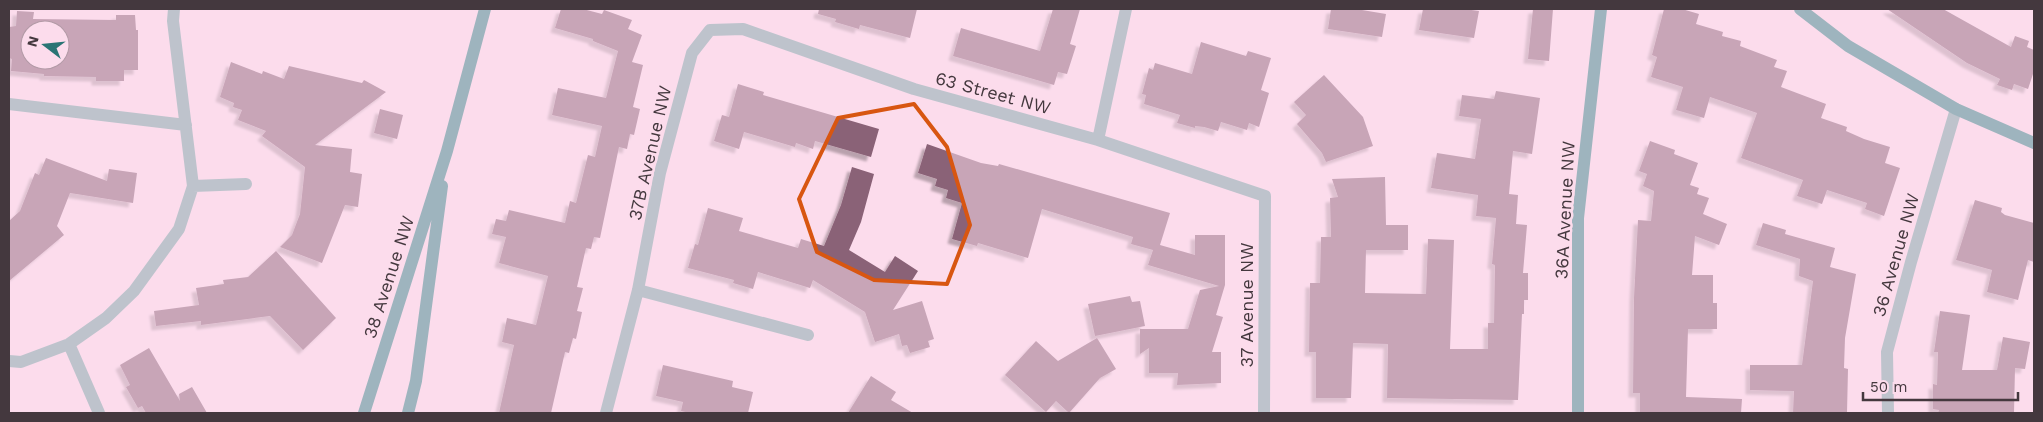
<svg xmlns="http://www.w3.org/2000/svg" width="2043" height="422" font-family="'Work Sans',sans-serif">
<style>
.building{fill:#8a6277;fill-rule:evenodd;filter:url(#shadow)}
.lines{fill:none;stroke-linecap:round;stroke-linejoin:round}
.street{stroke:#73a5a5;stroke-width:12}
.secondary{stroke:#2e8485;stroke-width:12}
.marked{fill:none;stroke:#d85611;stroke-width:4;stroke-linejoin:round}
.labels{text-anchor:middle;stroke-width:5;stroke-linejoin:round;paint-order:stroke}
.street-label{font-size:18px;fill:#44383e;stroke:#fcdcec}
</style>
<defs>
<filter id="shadow"><feDropShadow dx="-4.5" dy="4.5" stdDeviation="1" flood-color="#0004"/></filter>
</defs>
<rect width="100%" height="100%" fill="#fcdcec"/>
<!-- building -->
<path class="building" d="M561,9H583L602,14L604,10L632,20L628,29L642,35L632,62L643,65L633,107L640,109L634,135L630,134L627,149L619,147L600,238L594,237L591,249L586,248L577,287L583,288L577,311L582,312L576,339L573,338L569,353L565,352L551,413H499L514,345L502,342L507,318L536,325L548,276L499,263L506,237L492,234L496,219L506,221L509,210L565,223L570,201L576,203L588,155L595,157L602,126L552,115L558,88L606,98L618,51L593,41V39L555,28Z
M819,9H917L910,38L860,25L859,29L835,22L836,19L818,14Z
M1053,9H1080L1070,44L1076,46L1067,74L1058,72L1054,85L953,56L961,28L1040,51Z
M1331,9H1356L1386,14L1382,37L1328,29Z
M1423,9H1464L1479,11L1474,38L1419,30Z
M1533,9H1553L1549,61L1528,59Z
M1664,9H1682L1699,14L1696,24L1723,32L1722,36L1741,41L1740,46L1777,60L1774,67L1787,71L1781,87L1826,104L1821,118L1847,127L1846,131L1864,139L1890,147L1885,163L1900,168L1884,216L1865,209L1867,203L1827,190L1822,204L1797,196L1803,180L1741,158L1757,113L1710,97L1704,118L1676,110L1683,87L1651,77L1657,57L1652,55Z
M1887,9H1943L2011,47L2015,36L2029,41L2027,47L2034,50V71L2028,89L2014,84L2012,90L1997,85L2000,79L1967,63Z
M17,11L34,12L33,19L116,20V15H135L136,30H138V70H124V81H96V77L44,76V74L11,71L12,59L9,58V27L16,26ZM30,30H60V60H30Z
M1201,42L1246,56L1248,51L1271,58L1261,90L1269,93L1259,127L1249,123L1247,130L1221,122L1218,131L1204,127L1195,126V128L1177,123L1180,115L1144,104L1146,95L1142,94L1149,68L1153,70L1155,63L1192,74Z
M231,62L262,74L263,71L284,79L289,66L362,83L364,80L386,92L315,145L352,149L350,172L362,174L358,207L345,205L322,263L280,247L292,235L300,214L305,167L262,136L266,131L238,120L242,110L233,107L234,103L220,97Z
M1324,75L1363,117L1373,146L1326,162L1322,153L1297,124L1306,115L1294,102Z
M738,84L764,92L763,95L879,129L871,157L815,141L813,149L796,143L795,147L744,132L739,149L714,141L722,115L729,117Z
M1496,91L1540,98L1532,154L1513,151L1509,194L1518,195L1516,224L1527,225L1523,273H1528V300H1524V314H1522L1518,400L1387,398L1388,344L1353,343L1351,398H1316V352H1309L1310,283H1320L1321,237H1331L1330,198L1338,197L1332,179L1385,177L1386,225H1408V250H1366L1365,293L1426,294L1428,239L1454,240L1450,349H1488V323H1494L1495,265L1492,264L1496,218L1476,216L1478,195L1431,188L1437,153L1475,159L1481,119L1459,116L1462,95L1494,99Z
M380,109L403,115L397,139L374,133Z
M1650,141L1675,150L1674,154L1698,163L1690,185L1699,188L1697,194L1709,198L1703,214L1727,224L1719,245L1695,236L1692,275H1713V303H1717V329H1688L1686,397L1742,399L1741,413H1640V393H1633L1634,298L1638,220L1651,221L1654,191L1643,186L1647,174L1639,171Z
M927,144L981,163L998,166L999,164L1170,213L1160,245L1195,255V235H1225V285L1216,315L1223,317L1212,352H1221V383L1177,385L1178,373H1149V348L1140,354V329H1188L1200,290L1219,286L1148,265L1153,250L1131,244L1133,237L1042,209L1028,258L978,243L977,246L952,239L962,203L946,198L948,190L935,186L937,179L918,173Z
M46,158L107,181L109,169L137,173L133,203L70,193L57,226L64,235L9,281V221L20,211L35,173L39,175Z
M852,167L874,174L861,222L849,250L885,272L895,256L918,271L893,310L922,301L934,339L928,341L930,347L910,353L907,345L902,346L899,334L875,342L865,312L813,280L810,288L758,272L753,289L733,283L734,280L688,268L695,244L698,245L708,208L743,218L739,231L798,248L801,239L824,246L841,205Z
M1975,200L2002,208L2001,212L2005,215L2034,223V262L2028,260L2018,300L1987,292L1992,270L1956,260Z
M1763,223L1786,230L1785,234L1835,248L1830,267L1856,274L1845,338L1844,368L1848,369L1847,413H1793L1794,391L1750,390V365H1802L1813,281L1799,276L1800,259L1756,245Z
M276,251L336,318L303,350L270,316L201,325V321L156,326L154,311L199,305L196,288L224,284L223,280L248,277Z
M1130,296L1132,302L1140,301L1145,326L1095,336L1088,304Z
M1940,311L1970,315L1962,370H1997L2003,337L2030,342L2025,369L2015,368L2014,413H1938L1939,410L1933,409V384L1937,385L1938,352H1934Z
M1097,338L1116,369L1100,378L1069,413L1056,401L1046,412L1005,375L1036,341L1058,361Z
M149,348L180,401L179,394L192,387L207,413H146L142,406L138,408L126,387L130,385L120,365Z
M663,365L733,381L732,387L753,392L748,413H690L681,411L683,402L656,396Z
M871,376L896,392L891,400L913,413H848Z"/>
<g class="lines">
<!-- street -->
<path class="street" d="M9,104L186,125
M1098,140L1126,9
M193,186L246,184
M638,290L808,335
M69,344L99,413
M9,361L21,362L69,344L106,318L134,291L179,229L193,186L173,21L174,9
M606,413L638,290L660,173L692,53L710,30L743,29L914,89L1098,140L1265,196L1264,413
M1888,413L1887,352L1911,262L1956,109"/>
<!-- secondary -->
<path class="secondary" d="M1800,9L1848,46L1956,109L2034,143
M364,413L447,151L485,9
M408,413L416,381L442,186
M1578,413V218L1601,9"/>
</g>
<!-- marked area -->
<path d="M0 0H2043V422H0ZM914,104L947,147L970,225L947,284L874,280L817,252L799,199L838,118Z" fill="#fcdcec" fill-opacity=".55" fill-rule="evenodd"/>
<path class="marked" d="M914,104L947,147L970,225L947,284L874,280L817,252L799,199L838,118Z"/>
<g class="labels">
<!-- street labels -->
<g class="street-label">
<text transform="translate(993 93) rotate(15)" y="6">63 Street NW</text>
<text transform="translate(650 153) rotate(-77)" y="6">37B Avenue NW</text>
<text transform="translate(1565 210) rotate(-87)" y="6">36A Avenue NW</text>
<text transform="translate(1896 255) rotate(-74)" y="6">36 Avenue NW</text>
<text transform="translate(389 277) rotate(-72)" y="6">38 Avenue NW</text>
<text transform="translate(1247 305) rotate(-90)" y="6">37 Avenue NW</text>
</g>
</g>
<!-- border -->
<rect width="2043" height="422" fill="none" stroke="#44383e" stroke-width="20"/>
<!-- north arrow -->
<g transform="translate(45 45) rotate(286)"><circle r="24" fill="#fcdcec" stroke="#b29aa6"/>
<path d="M0-4L9 19L0 12L-9 19Z" fill="#2a7474"/>
<text y="-8" font-size="14" font-weight="bold" text-anchor="middle" fill="#44383e">N</text>
</g>
<!-- scale -->
<path d="M1863 392v8h155v-8" fill="none" stroke="#44383e" stroke-width="2.5"/>
<text x="1870" y="392" font-size="15" fill="#44383e" stroke="#fcdcec" stroke-width="4" paint-order="stroke">50 m</text>
</svg>
